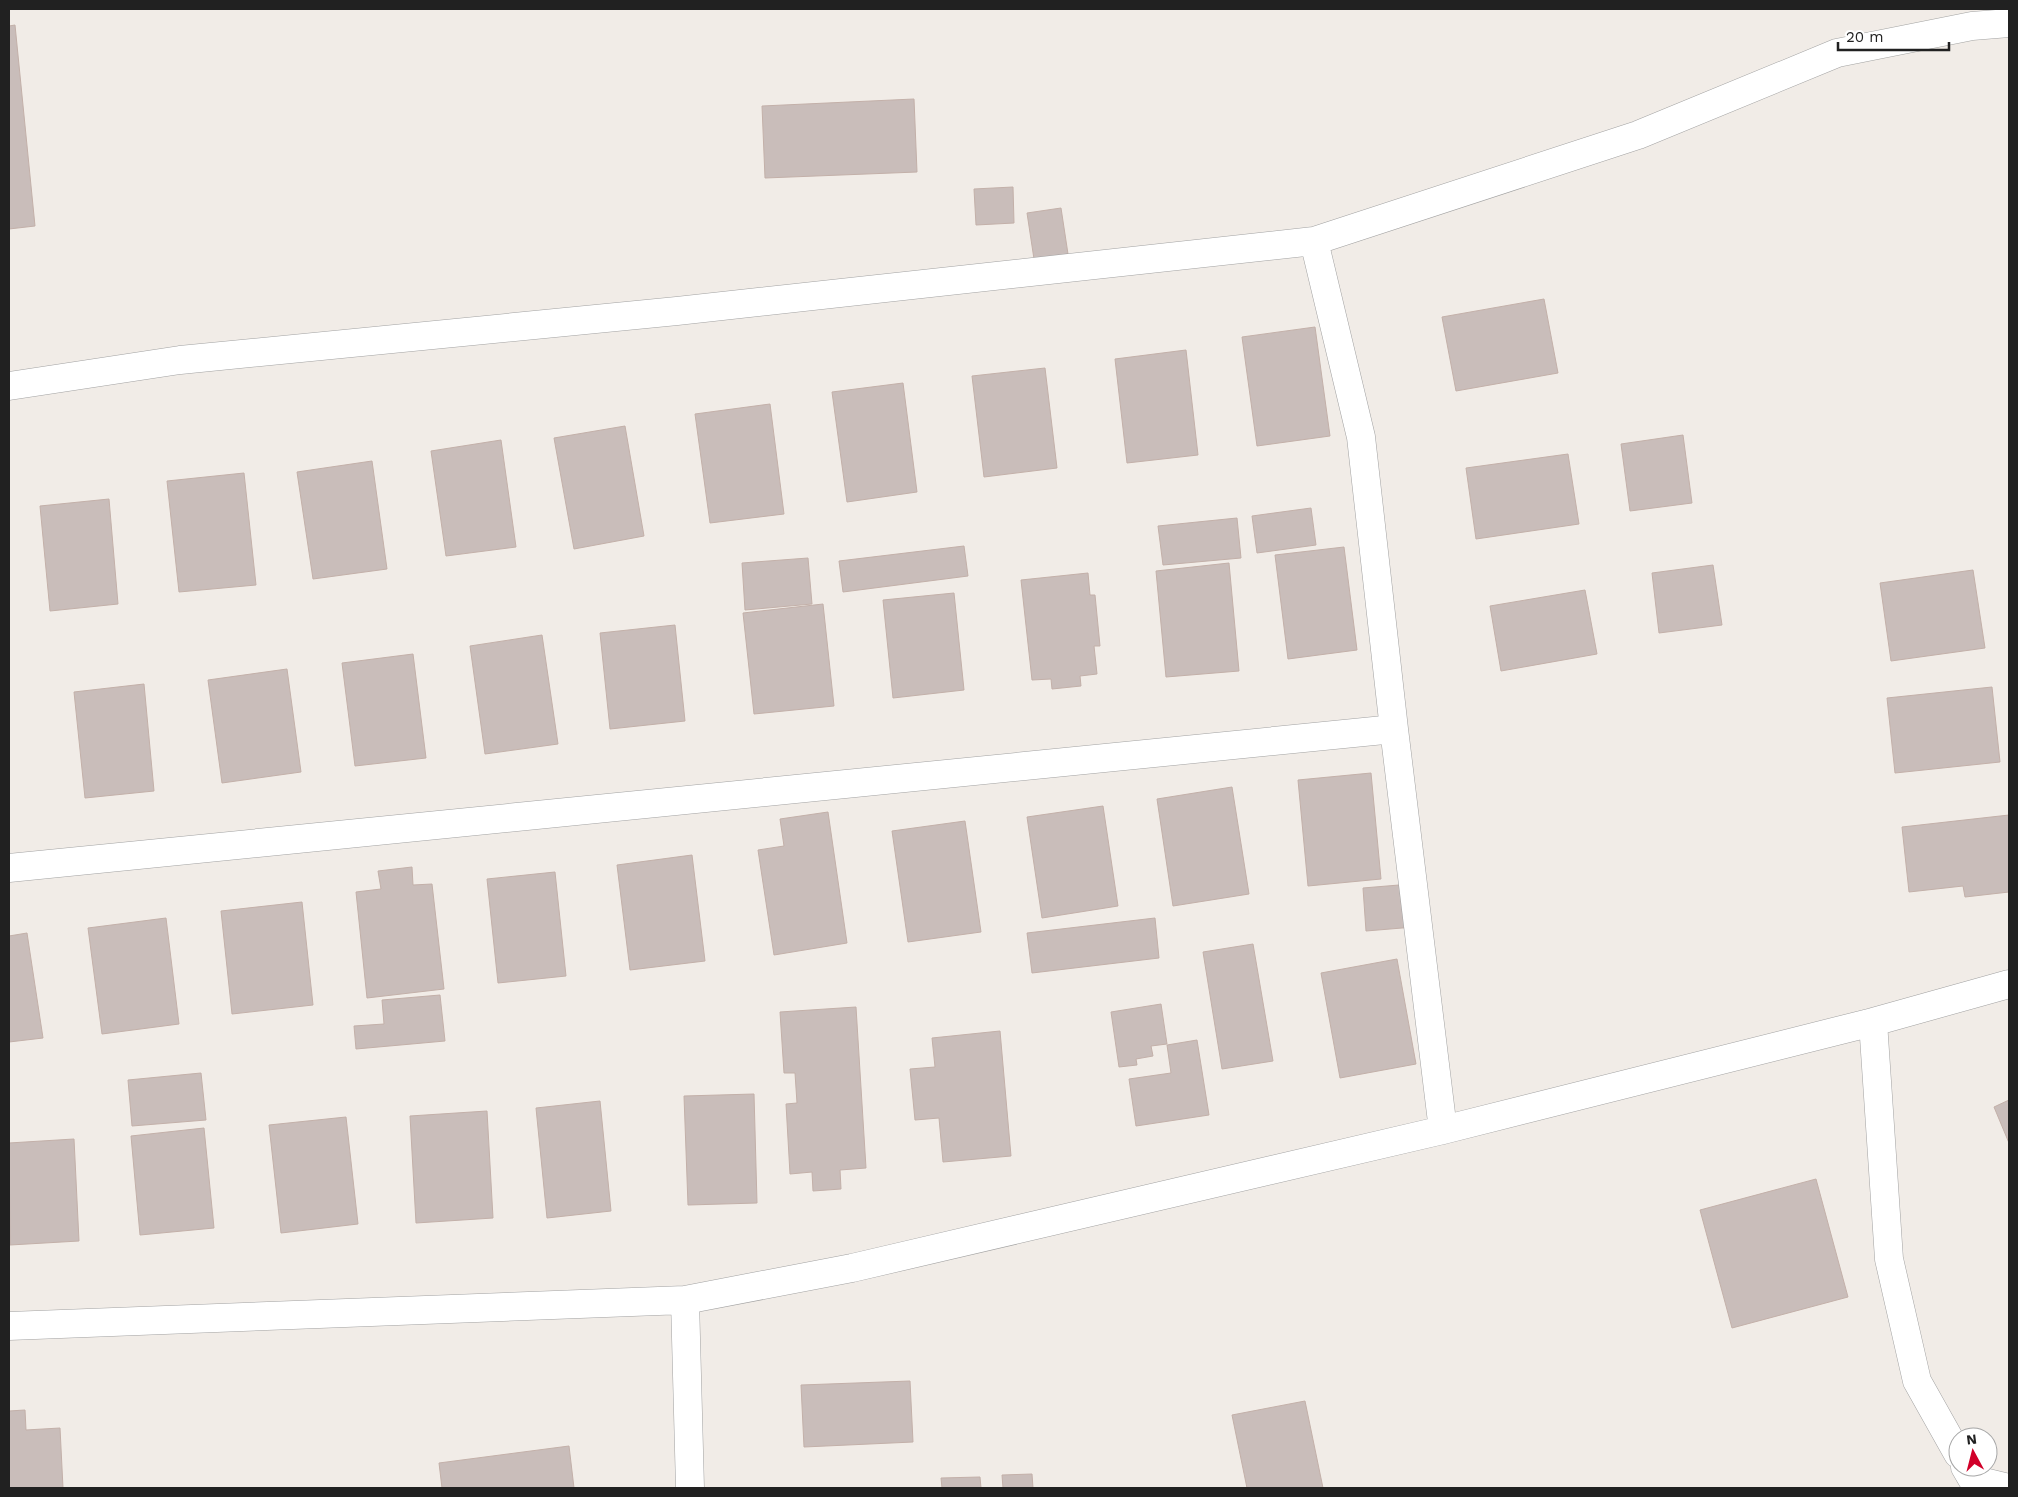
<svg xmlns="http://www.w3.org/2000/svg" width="2018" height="1497" font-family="'Work Sans',sans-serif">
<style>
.building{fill:#c9bdba;stroke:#c3b0a9}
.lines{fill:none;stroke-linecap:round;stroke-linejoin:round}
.minor-casing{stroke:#a2a2a2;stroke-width:29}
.minor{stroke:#fff;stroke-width:28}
</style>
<rect width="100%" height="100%" fill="#f1ece7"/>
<!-- building -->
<path class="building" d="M15,25L35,226L9,229V26Z
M914,99L917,172L765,178L762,106Z
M1013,187L1014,223L976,225L974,189Z
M1061,208L1068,254L1034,259L1027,213Z
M1544,299L1558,373L1456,391L1442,317Z
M1315,327L1330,436L1257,446L1242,337Z
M1186,350L1198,455L1127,463L1115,359Z
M1045,368L1057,468L984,477L972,376Z
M903,383L917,492L847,502L832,392Z
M770,404L784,514L710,523L695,414Z
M625,426L644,536L574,549L554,438Z
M1683,435L1692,503L1630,511L1621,444Z
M501,440L516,547L446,556L431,451Z
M1568,454L1579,524L1476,539L1466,468Z
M372,461L387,569L313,579L297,472Z
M244,473L256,585L179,592L167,481Z
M109,499L118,604L50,611L40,506Z
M1311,508L1316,545L1257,553L1252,516Z
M1237,518L1241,558L1163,565L1158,526Z
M964,546L968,576L843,592L839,561Z
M1344,547L1357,650L1288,659L1275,555Z
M808,558L812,604L745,610L742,563Z
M1229,563L1239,671L1166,677L1156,571Z
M1713,565L1722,625L1659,633L1652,573Z
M1973,570L1985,648L1891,661L1880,583Z
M1088,573L1090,595H1095L1100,646H1094L1097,674L1080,676L1081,686L1052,689L1051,679L1032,680L1021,580Z
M1585,590L1597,654L1501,671L1490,606Z
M954,593L964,690L893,698L883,600Z
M823,604L834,706L754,714L743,613Z
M675,625L685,721L610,729L600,633Z
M542,635L558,744L485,754L470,646Z
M413,654L426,758L355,766L342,663Z
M287,669L301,772L222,783L208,680Z
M144,684L154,791L85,798L74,692Z
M1992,687L2000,762L1895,773L1887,698Z
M1371,773L1381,879L1308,886L1298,780Z
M1232,787L1249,894L1173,906L1157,799Z
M1103,806L1118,906L1042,918L1027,817Z
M828,812L847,943L774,955L758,850L784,846L780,819Z
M2009,815V892L1965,897L1963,886L1909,892L1902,827Z
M965,821L981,932L908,942L892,831Z
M692,855L705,961L630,970L617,865Z
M412,867L413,885L432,884L444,989L367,998L356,892L381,889L378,871Z
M555,872L566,976L498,983L487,879Z
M1411,884L1414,927L1366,931L1363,888Z
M302,902L313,1005L232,1014L221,911Z
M166,918L179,1024L102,1034L88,928Z
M1155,918L1159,958L1032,973L1027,933Z
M27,933L43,1038L9,1042V936Z
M1253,944L1273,1061L1222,1069L1203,952Z
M1397,959L1416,1064L1340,1078L1321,973Z
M440,995L445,1041L356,1049L354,1026L384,1024L382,1000Z
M1161,1004L1167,1044L1151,1046L1153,1056L1136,1059L1137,1065L1119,1067L1111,1012Z
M856,1007L866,1168L840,1170L841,1189L813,1191L812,1172L790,1174L786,1104L797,1103L795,1073H784L780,1012Z
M1000,1031L1011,1156L943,1162L939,1118L915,1120L910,1069L935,1067L932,1038Z
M1197,1040L1209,1115L1136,1126L1129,1079L1171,1073L1167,1045Z
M201,1073L206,1120L132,1126L128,1080Z
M754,1094L757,1203L688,1205L684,1096Z
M2009,1100V1143L1994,1107Z
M600,1101L611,1211L547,1218L536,1108Z
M487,1111L493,1218L416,1223L410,1116Z
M346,1117L358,1224L281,1233L269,1125Z
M204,1128L214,1228L140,1235L131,1136Z
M74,1139L79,1241L10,1245L9,1143Z
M1816,1179L1848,1297L1732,1328L1700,1210Z
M910,1381L913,1442L804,1447L801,1385Z
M1305,1401L1323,1488H1247L1232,1415Z
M25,1410L26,1430L60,1428L63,1488H9V1411Z
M569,1446L574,1488H442L439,1463Z
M1032,1474L1033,1488H1003L1002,1475Z
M980,1477L981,1488H942L941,1478Z"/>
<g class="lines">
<!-- minor casing -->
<g class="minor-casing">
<path id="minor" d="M1314,241L1361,437L1394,729L1443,1130
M9,386L180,360L677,311L1314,241L1638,135L1837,53L1972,26L2009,23
M9,868L1394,729
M1873,1022L1889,1259L1917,1381L1958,1454
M685,1300L690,1488
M9,1326L685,1300L852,1268L1443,1130L1873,1022L2009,984
M1965,1467L1972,1479L2009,1488"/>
</g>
<!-- minor -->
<use href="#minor" class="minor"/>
</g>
<!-- border -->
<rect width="2018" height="1497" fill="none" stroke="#212121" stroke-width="20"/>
<!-- north arrow -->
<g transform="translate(1973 1452) rotate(353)"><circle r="24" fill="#ffffff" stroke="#a6a6a6"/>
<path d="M0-4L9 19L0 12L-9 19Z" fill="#d10029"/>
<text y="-8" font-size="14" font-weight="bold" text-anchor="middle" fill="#212121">N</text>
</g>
<!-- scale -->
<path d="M1838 42v8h111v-8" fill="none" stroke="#212121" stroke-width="2.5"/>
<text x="1846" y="42" font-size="15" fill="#212121" stroke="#ffffff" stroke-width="4" paint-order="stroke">20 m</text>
</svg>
